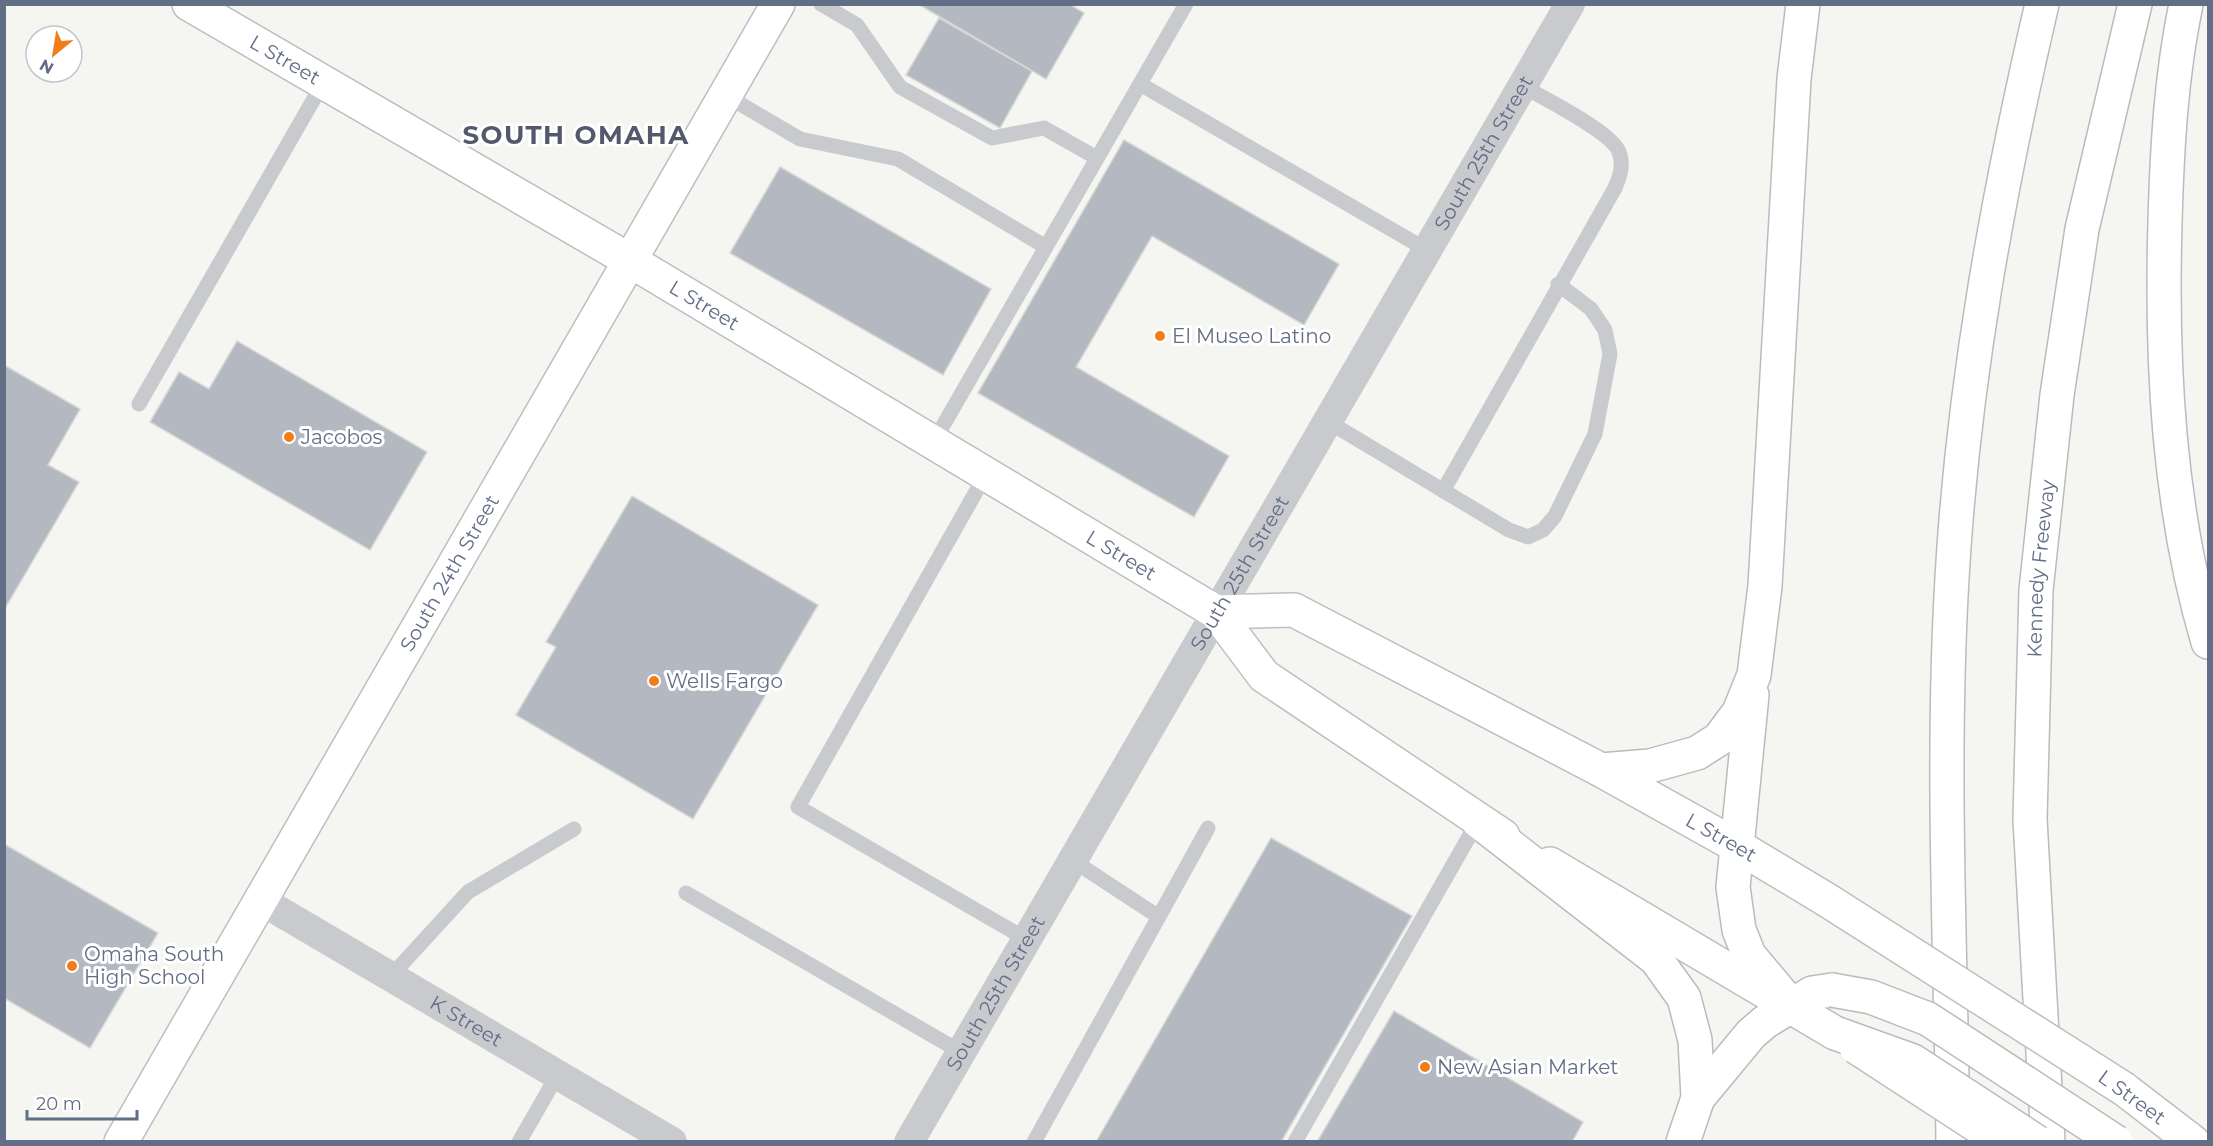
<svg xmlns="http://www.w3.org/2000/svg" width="2213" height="1146" font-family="Montserrat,sans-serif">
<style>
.building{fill:#b4b8c0;stroke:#d6d7d4;stroke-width:1.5}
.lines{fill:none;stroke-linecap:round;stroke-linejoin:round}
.secondary-casing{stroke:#bcbec4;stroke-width:36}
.primary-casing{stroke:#bcbec3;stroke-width:36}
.motorway-casing{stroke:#b9bbbf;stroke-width:36}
.service{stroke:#c8cace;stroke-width:15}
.minor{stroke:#c8cace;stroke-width:30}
.secondary{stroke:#fff;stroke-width:33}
.primary{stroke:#fff;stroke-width:33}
.motorway{stroke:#fff;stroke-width:33}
.primary-bridge-casing{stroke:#bcbec3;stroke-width:36;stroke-linecap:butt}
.motorway-bridge-casing{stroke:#b9bbbf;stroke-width:36;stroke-linecap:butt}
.primary-bridge{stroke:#fff;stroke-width:33}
.motorway-bridge{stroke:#fff;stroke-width:33}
.poi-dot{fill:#f27c15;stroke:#fff;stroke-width:2}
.labels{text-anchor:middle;stroke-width:6;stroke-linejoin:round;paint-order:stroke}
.street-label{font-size:20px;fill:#626d86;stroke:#fff}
.poi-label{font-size:20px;fill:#626d86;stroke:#fff;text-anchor:start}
.district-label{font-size:26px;font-weight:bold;letter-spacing:1.5px;fill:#51596a;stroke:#fff}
</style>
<rect width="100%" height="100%" fill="#f5f6f2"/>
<!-- building -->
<path class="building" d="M918,4H1069L1084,13L1046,79Z
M939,18L1032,71L1000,128L906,75Z
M1124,140L1339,264L1304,325L1152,236L1076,367L1229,456L1194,517L978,393Z
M780,167L991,289L943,375L730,253Z
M237,341L427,452L370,550L150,422L179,372L209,389Z
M4,365L80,409L48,465L79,482L4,610Z
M632,496L818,605L693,819L516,715L556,647L546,642Z
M1271,838L1412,916L1281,1142H1096Z
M4,844L158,933L90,1048L4,998Z
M1394,1011L1583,1122L1572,1142H1317Z"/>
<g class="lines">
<!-- secondary casing -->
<g class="secondary-casing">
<g id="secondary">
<path id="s3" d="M121,1142L778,4"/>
</g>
</g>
<!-- primary casing -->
<g class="primary-casing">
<g id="primary">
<path id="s4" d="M189,4L629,260L1216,612L1264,676L1503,836"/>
<path id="s5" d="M1216,612L1294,610L1601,770L1737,846L1827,900"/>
<path d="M1550,864L1835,1033"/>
<path d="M2124,1089L2193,1142"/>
</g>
</g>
<!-- motorway casing -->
<g class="motorway-casing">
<g id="motorway">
<path d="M2186,4C2171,76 2167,149 2165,222C2161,362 2168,507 2208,642"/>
<path d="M1752,695L1733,887L1739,930L1749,955L1791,1005"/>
<path d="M1601,770L1650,766L1697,753L1719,739L1739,712L1754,675L1765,586L1794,79L1803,4"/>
<path d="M1478,821L1656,959L1684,998L1695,1040L1698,1098"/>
<path d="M1683,1142L1698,1098L1751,1034L1765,1022L1812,993L1832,990"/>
<path d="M1953,1142C1951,954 1941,765 1952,578C1963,384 1998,193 2042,4"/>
<path id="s6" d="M2048,1142L2030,819L2036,590L2057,395L2082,229L2135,4"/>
</g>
</g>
<!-- service -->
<path class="service" d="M821,4L857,25L900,87L992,138L1044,128L1097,158
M1140,84L1427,250
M725,95L800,139L898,159L1046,247
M139,404L323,83
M1327,421L1509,530L1528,537L1543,530L1555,516L1595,434L1610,354L1605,330L1591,309L1558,284
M933,443L1186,4
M986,474L798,807L1026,939
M1443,491L1615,188C1620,176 1624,165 1619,152C1612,132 1543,98 1522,86
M1072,860L1159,917
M686,893L961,1052
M391,976L468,892L574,829
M519,1142L558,1074
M1034,1142L1208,828
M1295,1142L1478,821"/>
<!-- minor -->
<g class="minor">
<path id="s1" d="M262,901L672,1142"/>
<path id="s2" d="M909,1142L1570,4"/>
</g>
<!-- secondary -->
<use href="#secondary" class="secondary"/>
<!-- primary -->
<use href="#primary" class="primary"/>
<!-- motorway -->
<use href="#motorway" class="motorway"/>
<!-- primary-bridge casing -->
<g class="primary-bridge-casing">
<path id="primary-bridge" d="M1827,900L2124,1089
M1856,1047L2002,1142"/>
</g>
<!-- motorway-bridge casing -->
<g class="motorway-bridge-casing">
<path id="motorway-bridge" d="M1832,990L1871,997L1928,1019L2116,1142
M1835,1033L1913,1061L2037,1142"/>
</g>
<!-- primary-bridge -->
<use href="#primary-bridge" class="primary-bridge"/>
<!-- motorway-bridge -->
<use href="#motorway-bridge" class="motorway-bridge"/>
</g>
<!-- markers -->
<g class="poi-dot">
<circle cx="1160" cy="336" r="6"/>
<circle cx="289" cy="437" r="6"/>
<circle cx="654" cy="681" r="6"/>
<circle cx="72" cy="966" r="6"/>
<circle cx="1425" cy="1067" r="6"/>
</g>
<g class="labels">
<!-- street labels -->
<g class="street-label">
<text dy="7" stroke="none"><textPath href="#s4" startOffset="111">L Street</textPath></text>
<text dy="7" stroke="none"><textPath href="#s2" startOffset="1144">South 25th Street</textPath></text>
<text dy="7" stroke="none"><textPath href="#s4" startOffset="597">L Street</textPath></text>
<text dy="7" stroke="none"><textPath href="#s4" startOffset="1083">L Street</textPath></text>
<text dy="7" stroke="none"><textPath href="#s6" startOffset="574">Kennedy Freeway</textPath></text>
<text dy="7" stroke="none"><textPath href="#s3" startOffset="657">South 24th Street</textPath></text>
<text dy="7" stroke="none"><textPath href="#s2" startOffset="658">South 25th Street</textPath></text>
<text dy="7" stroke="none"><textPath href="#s5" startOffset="562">L Street</textPath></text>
<text dy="7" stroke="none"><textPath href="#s2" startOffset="172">South 25th Street</textPath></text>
<text dy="7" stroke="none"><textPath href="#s1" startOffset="237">K Street</textPath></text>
<text transform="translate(2132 1097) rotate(36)" y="7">L Street</text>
</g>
<!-- poi labels -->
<g class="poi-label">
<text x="1172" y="343">El Museo Latino</text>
<text x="301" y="444">Jacobos</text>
<text x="666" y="688">Wells Fargo</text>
<text x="84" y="961">Omaha South<tspan x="84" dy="23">High School</tspan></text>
<text x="1437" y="1074">New Asian Market</text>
</g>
<!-- district labels -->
<g class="district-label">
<text x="576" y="144">SOUTH OMAHA</text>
</g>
</g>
<!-- border -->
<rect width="2213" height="1146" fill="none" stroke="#626d86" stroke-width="12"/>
<!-- north arrow -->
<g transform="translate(54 54) rotate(210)"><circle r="28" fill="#ffffff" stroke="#c0c5cf" stroke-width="1.5"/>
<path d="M0-4.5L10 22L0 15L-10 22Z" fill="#f27c15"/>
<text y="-9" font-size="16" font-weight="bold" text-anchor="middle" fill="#626d86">N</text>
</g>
<!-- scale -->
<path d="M27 1110v9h110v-9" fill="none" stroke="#626d86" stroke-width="3"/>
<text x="36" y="1110" font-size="18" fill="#626d86" stroke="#ffffff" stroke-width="4.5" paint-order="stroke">20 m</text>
</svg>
